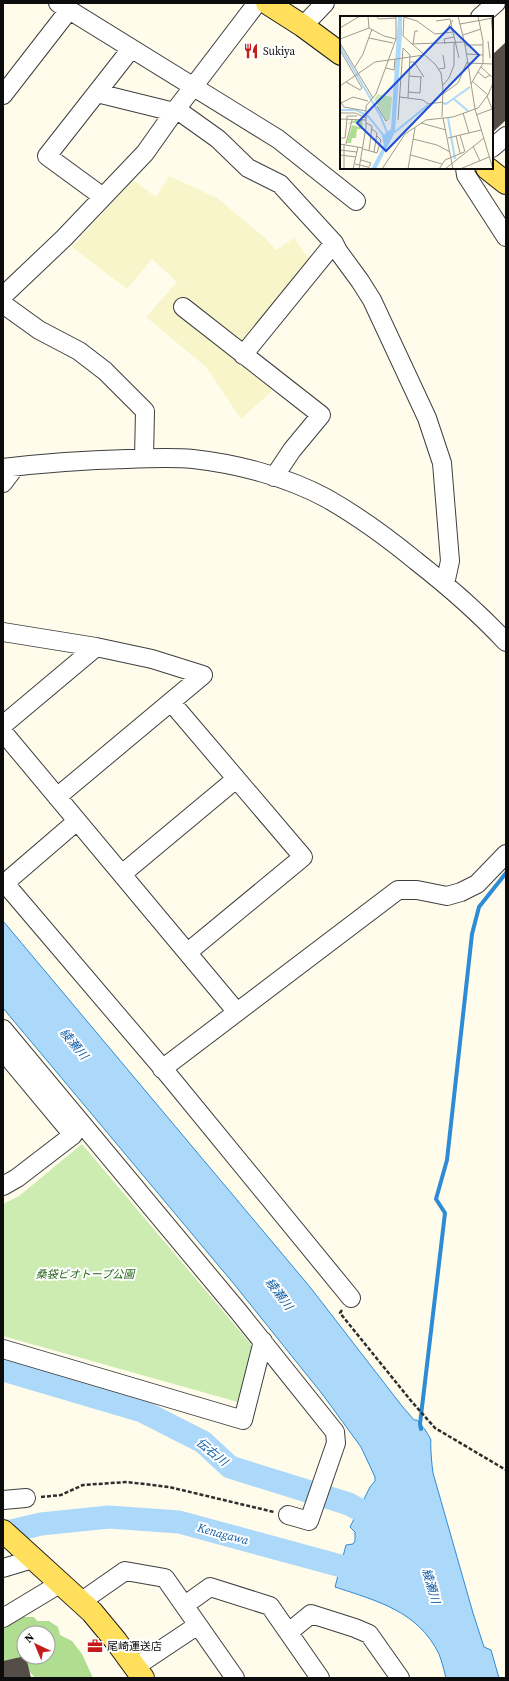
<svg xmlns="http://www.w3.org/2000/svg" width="509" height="1681" font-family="'Source Serif 4','Noto Sans JP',serif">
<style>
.farmland{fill:#f7f5c9}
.green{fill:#cdecb2}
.forest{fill:#afde90;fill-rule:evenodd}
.water{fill:#acd9fa;stroke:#2e8bd6}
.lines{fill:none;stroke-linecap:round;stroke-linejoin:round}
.stream{stroke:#2e8bd6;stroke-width:4}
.river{stroke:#acd9fa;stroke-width:23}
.building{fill:#554e48}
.minor-casing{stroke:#3f3f3f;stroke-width:20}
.major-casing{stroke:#1d1d1d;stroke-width:24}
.path{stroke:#2e2e2e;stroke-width:2.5;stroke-dasharray:4 2;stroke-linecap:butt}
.minor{stroke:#fff;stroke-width:18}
.major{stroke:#ffdf5b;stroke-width:22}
.labels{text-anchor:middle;stroke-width:4;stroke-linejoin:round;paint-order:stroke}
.poi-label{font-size:11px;fill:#0c0c0c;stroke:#fff;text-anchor:start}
.park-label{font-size:11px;font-style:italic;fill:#256719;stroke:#fff}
.water-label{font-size:12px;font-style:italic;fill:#0e5ca5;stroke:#fff}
.inset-river{fill:none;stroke:#acd9fa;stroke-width:2}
.inset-road{fill:none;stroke:#9e9c92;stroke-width:1}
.view{fill:#1d4ed8;fill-opacity:0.15;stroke:#1d4ed8;stroke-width:2}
.inset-edge{fill:none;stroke:#0c0c0c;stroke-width:2}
</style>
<rect width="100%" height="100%" fill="#fffceb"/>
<!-- farmland -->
<path class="farmland" d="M169,176L217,198L264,237L276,250L294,238L310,261L243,344L183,301L175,313L273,390L241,419L206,367L146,317L177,282L152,259L127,289L72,247L133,180L156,197Z"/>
<!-- green -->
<path class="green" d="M82,1144L265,1361L252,1406L3,1336V1204L19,1196Z"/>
<!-- forest -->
<path class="forest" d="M23,1617H34L37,1621H49L58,1627L60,1635L72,1641L82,1654L93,1678H35L27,1669L3,1661V1628ZM24,1633H48V1657H24Z"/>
<!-- water -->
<path class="water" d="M3,921L310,1287L402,1406L414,1420H417C424,1428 427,1432 431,1440C430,1444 432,1467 433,1473L473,1613L484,1647L491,1650L499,1678H446C444,1670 442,1662 439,1654C418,1611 377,1601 335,1587L346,1545L353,1544L355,1541V1532L350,1527L370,1487L375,1481V1477L361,1447L323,1395L234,1284L3,1008Z"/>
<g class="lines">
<!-- stream -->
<path class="stream" d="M421,1429L420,1424L445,1213L436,1199L447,1160L472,934L479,907L506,873"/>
<!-- river -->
<path class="river" d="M3,1370L142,1411L203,1442L230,1467L349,1504L387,1525
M3,1533L41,1524L109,1517L179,1522L341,1566L369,1578"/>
</g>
<!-- building -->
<path class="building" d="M506,42V120L492,133V55Z
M21,1657H26L31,1678H3V1661Z"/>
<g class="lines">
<!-- minor casing -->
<g class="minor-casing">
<path id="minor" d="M58,3L278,139L356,201
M480,17L496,3
M303,26L325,3
M97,93L174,112
M3,95L69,10
M176,109L218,139L248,168L280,184L334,243L338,251L360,281L372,300L427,418L442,463L450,561L445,584
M492,148L506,136
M465,168L466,175L506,237
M103,197L47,156L131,49
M3,296L64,238L145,153L174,112L257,3
M3,304L39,330L79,351L105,371L145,411L144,458
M183,307L321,415L292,450L274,477
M243,355L334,243
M3,468C44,463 85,460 127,459C149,458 172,457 193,459C238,464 287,477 326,498C358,516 388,538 416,561C448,586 478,612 506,642
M3,483L15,467
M3,632L96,647L152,659L203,675
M171,702L303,857L188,952
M3,725L96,647
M3,732L236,1011
M57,797L203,675
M122,874L236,779
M3,881L170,1077L351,1298
M5,883L77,821
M3,1029L238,1311L335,1432L336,1443L309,1521L288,1515
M3,1051L73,1135L17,1178L3,1186
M162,1069L398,890H417L447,896L461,892L477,884L506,854
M3,1349L243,1420L263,1341
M3,1500L26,1498
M3,1568L33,1559
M82,1601L125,1571L165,1578L235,1678
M185,1605L210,1587L270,1606L320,1678
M3,1618L61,1583
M289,1632L311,1614L355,1628L369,1634L400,1678
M135,1667L198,1625"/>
</g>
<!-- major casing -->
<g class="major-casing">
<path id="major" d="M267,3L303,26L341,54
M487,168L506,183
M3,1531L92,1612L116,1641L143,1678"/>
</g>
<!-- path -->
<path class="path" d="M342,1310L340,1313L412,1402L435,1428L506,1470
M41,1497L61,1495L83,1485L127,1482L169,1487L274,1512"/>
<!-- minor -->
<use href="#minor" class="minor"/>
<!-- major -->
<use href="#major" class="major"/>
</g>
<!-- icons -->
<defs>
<g id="restaurant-bare" transform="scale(1.2)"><path d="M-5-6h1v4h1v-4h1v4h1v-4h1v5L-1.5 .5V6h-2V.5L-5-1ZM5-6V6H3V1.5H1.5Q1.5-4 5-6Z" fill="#c51b1b" stroke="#fff" stroke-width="2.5" paint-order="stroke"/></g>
<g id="office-bare" transform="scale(1.2)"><path d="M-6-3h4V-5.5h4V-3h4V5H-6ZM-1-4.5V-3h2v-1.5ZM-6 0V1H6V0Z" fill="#c51b1b" stroke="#fff" stroke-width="2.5" paint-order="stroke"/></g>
</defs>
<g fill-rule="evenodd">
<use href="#restaurant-bare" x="251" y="51"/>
<use href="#office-bare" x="95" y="1646"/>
</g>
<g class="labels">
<!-- poi labels -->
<g class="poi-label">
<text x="263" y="55">Sukiya</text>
<text x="107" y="1650">尾崎運送店</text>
</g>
<!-- park labels -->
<g class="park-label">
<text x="85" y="1278">桑袋ビオトープ公園</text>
</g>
<!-- water labels -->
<g class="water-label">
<text transform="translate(74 1044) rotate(50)" y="4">綾瀬川</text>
<text transform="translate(279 1294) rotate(53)" y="4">綾瀬川</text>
<text transform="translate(212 1452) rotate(39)" y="4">伝右川</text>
<text transform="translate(223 1534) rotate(15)" y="4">Kenagawa</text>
<text transform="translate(431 1586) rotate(74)" y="4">綾瀬川</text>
</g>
</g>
<!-- overview -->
<g transform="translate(340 16)">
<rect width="153" height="153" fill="#fffceb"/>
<path d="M38,78L52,81L50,103L47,105L34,83Z" fill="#cdecb2"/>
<path d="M15,104H22L23,113H17L16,122H12L11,127H7L12,109L19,111V106L7,108Z" fill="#afde90"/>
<path d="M58,0H62V18L55,116L36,153H31L44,129L42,120L51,113Z" fill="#acd9fa"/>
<path class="inset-river" d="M0,30L40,99L48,119M114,83L128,95M103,87L106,88L130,71M0,94H16L28,100L44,120M108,102L115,143M55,116L88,89"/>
<path class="inset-road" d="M28,0L29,12L44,20L56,23V0M36,0L39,3L56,2M64,0L63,20L95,48L101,57L103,73L102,101M118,0L125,29L135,93L153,153M151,0L153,20M64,1L77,5L95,18L113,16M96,5L110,3L119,42M120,8L153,2M0,12L20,0M105,16L113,4M123,19L141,13M29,22L53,27M0,23L29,12M148,25L150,42M0,27L33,82M72,28L124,26M73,28L75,15H78M105,28L104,23L114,21M125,29H143M63,32L70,39L68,82M0,34L22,72M127,38L143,39M70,46H74L84,61M128,47L153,48M15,51L23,38L32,13M141,51L153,62M46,52L54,54L55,43M99,53L105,52L103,39M138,56L145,62L150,59M69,60L82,61M6,66L20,74L22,72M133,66L148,79M131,68L143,47V25L138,0M103,69L109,62L114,49V27M0,70L35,46L84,39M68,76L80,77L81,61M103,78L118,67L127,46M147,80L153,95M60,81L83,84L88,88L103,86M0,85L4,91L26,95M1,87L13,81L28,85M37,90L46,105L47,104M0,97H15L26,102M123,97L129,117M136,99L152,93M103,102L113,153M0,103L26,104M7,103V100H17M58,104L63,32M26,107L32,110L29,135M81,107L106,114M32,113L37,117L34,136M120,119L125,136M116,120L120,137M0,122H5L7,103M108,122L141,114M73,123L97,129L110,136M0,128L23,132M6,128L12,104M133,130L140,145M23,133L37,137L41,124L37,120M0,134L17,136M0,139L16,141M71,139L102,148M21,144L31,147L28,153M15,148L28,151M4,153V128M13,153L18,131M19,153L26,111V90L36,78L56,23M42,153L65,118L86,104L113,101L138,92L148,79L153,67M68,153L75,112M99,153L105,144L124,136M105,153L144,122M120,153L149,141"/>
<path class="view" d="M110,11L139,39L46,135L17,107Z"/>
<rect width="153" height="153" class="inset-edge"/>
</g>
<!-- border -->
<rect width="509" height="1681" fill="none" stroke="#0c0c0c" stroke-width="8"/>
<!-- north arrow -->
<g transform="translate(36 1645) rotate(316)"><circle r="19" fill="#ffffff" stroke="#9e9e9e"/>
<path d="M0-3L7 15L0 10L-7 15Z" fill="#c51b1b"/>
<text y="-6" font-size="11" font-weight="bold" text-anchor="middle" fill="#0c0c0c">N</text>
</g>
</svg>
